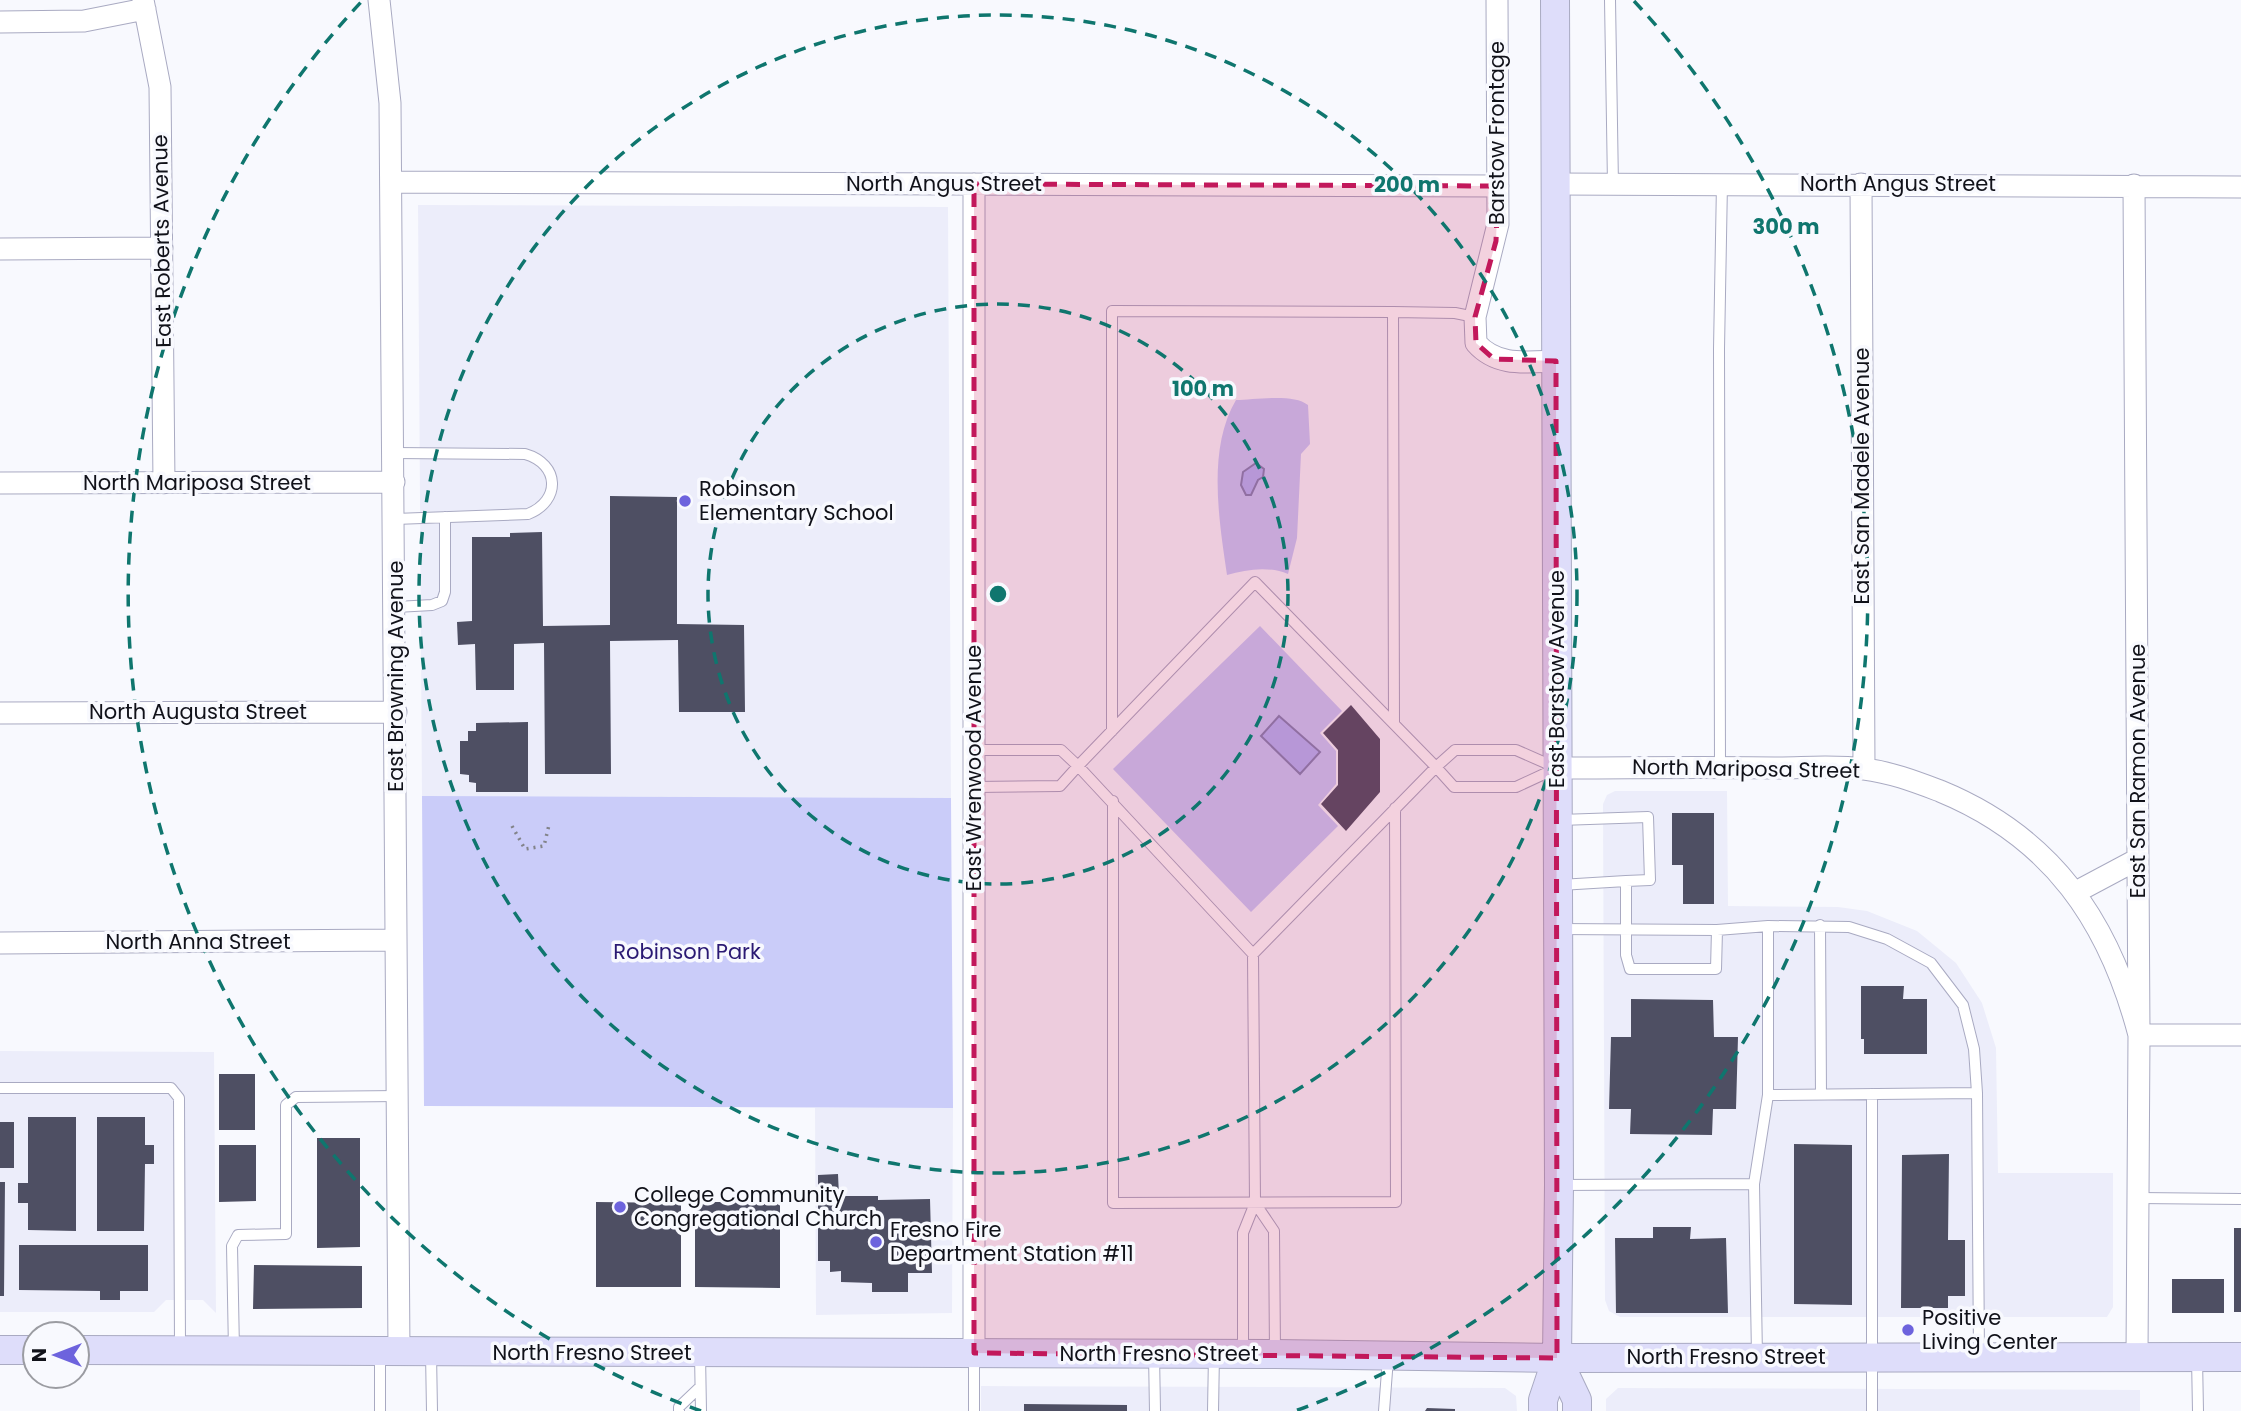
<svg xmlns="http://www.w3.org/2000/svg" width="2241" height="1411" font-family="Poppins,sans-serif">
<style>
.built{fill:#ecedfa}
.green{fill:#caccf9}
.water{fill:#b5b7f7;stroke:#8485b4;stroke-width:2}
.building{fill:#4e4f63}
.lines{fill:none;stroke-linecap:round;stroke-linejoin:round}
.lane-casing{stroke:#a9aac2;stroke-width:12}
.street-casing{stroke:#a9aac2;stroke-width:23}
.secondary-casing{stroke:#a9aac2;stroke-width:30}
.path{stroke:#828389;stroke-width:3.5;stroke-dasharray:2 5;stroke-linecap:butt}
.lane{stroke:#fff;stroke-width:10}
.street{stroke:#fff;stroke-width:21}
.secondary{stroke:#deddfa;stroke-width:28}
.marked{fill:#c2185b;fill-opacity:0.2;stroke:#c2185b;stroke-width:5;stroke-dasharray:14 9;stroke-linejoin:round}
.ring{fill:none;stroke:#0f766e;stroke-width:3.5;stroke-dasharray:12 9}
.poi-dot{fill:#6d63dd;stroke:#f8f9fe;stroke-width:2.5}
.labels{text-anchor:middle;stroke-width:7;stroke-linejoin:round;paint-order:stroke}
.street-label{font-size:21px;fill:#101119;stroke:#f8f9fe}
.poi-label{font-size:21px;fill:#101119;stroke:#f8f9fe;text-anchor:start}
.park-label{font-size:21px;fill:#2a1973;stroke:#f8f9fe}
.centre{fill:#0f766e;stroke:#f8f9fe;stroke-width:3.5}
.ring-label{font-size:21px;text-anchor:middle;font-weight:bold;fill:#0f766e;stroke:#f8f9fe;stroke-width:7;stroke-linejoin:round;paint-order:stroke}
</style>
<rect width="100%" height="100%" fill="#f8f9fe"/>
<!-- built -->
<path class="built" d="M418,205L948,207L951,798L422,796Z
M1615,791H1727L1728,906L1838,907L1867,911L1917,931L1956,963L1982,1003L1996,1048L1998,1173H2113V1307L2107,1317H1620L1609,1311L1605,1300L1603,804L1607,795Z
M0,1051L214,1052L216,1313L203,1300H166L154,1312H0Z
M815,1108H953L952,1313L816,1315Z
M981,1386L1505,1388L1516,1396L1517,1411H981Z
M1618,1388L2140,1390V1411H1606V1399Z"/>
<!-- green -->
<path class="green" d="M1236,400C1255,400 1293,393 1308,405L1310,444L1301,454L1297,538L1288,574C1269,566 1247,569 1227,575C1219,520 1207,449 1236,400Z
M1260,626L1342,711L1320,733L1336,751V784L1318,805L1338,826L1251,912L1113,769Z
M422,796L951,798L953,1108L424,1106Z"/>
<!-- water -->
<path class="water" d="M1256,463L1264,469L1263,477L1258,480L1251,495H1246L1241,485L1243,472Z
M1279,716L1320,752L1300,774L1261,736Z"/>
<!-- building -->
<path class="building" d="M610,496L677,497V624L744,625L745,712H679L678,640L610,641L611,774H545L544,643L514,644V690H476L475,644L458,645L457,622L472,621V537H510V533L542,532L543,626L610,625Z
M1351,705L1380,739V792L1346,831L1321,804L1338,785V750L1323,733Z
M528,722V792H476V783L469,782V775L460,774V741H468V731H476V723Z
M1672,813H1714V904H1683V865H1672Z
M1861,986H1904L1903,999H1927V1054H1864V1039H1861Z
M1631,999L1713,1000L1714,1037H1738L1736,1109H1713L1712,1135L1630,1134L1631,1109H1609L1611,1037H1631Z
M219,1074H255V1130H219Z
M28,1117H76V1231L28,1230V1203H18V1183H28Z
M97,1117H145V1145H154V1164H145L144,1231H97Z
M0,1122H14V1168H0Z
M317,1138H360V1247L317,1248Z
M1794,1144L1852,1145V1305L1794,1304Z
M219,1145H256V1201L219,1202Z
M1949,1154L1948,1240H1965V1296H1948V1308H1901L1902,1155Z
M838,1174L839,1196H878V1200L930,1199L932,1273H908V1292H872V1283L841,1282V1271L830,1272V1261H818V1175Z
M0,1182H5L4,1296H0Z
M596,1202L681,1203V1287H596Z
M695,1202H780V1288L695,1287Z
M1653,1227H1691L1690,1239L1726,1238L1728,1313H1616L1615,1238H1653Z
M2234,1228H2241V1312H2234Z
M19,1245H148V1291H120V1300H100V1291L19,1290Z
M254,1265L362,1266V1308L253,1309Z
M2172,1279H2224V1313H2172Z
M1024,1404L1127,1405V1411H1024Z
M1427,1408L1455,1409V1411H1425Z"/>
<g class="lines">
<!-- lane casing -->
<g class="lane-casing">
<path id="lane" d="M1610,0L1613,185
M1393,312L1455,313L1475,317
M395,453L525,454C560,464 561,501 528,514L395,519
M1255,582L1436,767L1253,954L1078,766Z
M396,607L432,605L442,601L445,592V517
M1112,731V311L1393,312L1394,722
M974,750H1061L1078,766L1060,786L975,787
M1455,750H1516L1557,768L1516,787H1454L1436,767Z
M1720,767L1719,349L1722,183
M1113,801V1203L1396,1202L1395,808
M1560,820L1648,817L1650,880L1626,881
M1560,885L1626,881V955L1630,969H1716L1717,930
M1820,925L1821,1095
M1558,929L1717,930L1768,926
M0,1088H171L179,1098L180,1349
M1977,1093L1768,1095V926L1849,927L1887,939L1931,963L1963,1005L1974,1049L1977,1093L1979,1356
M1559,1185L1754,1184
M2138,1198L2241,1199
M1255,1203L1274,1231L1275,1352
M234,1350L232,1246L238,1235L286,1234V1105L296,1097L399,1096
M380,1352V1411
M431,1353L432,1411
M700,1354L701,1411
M1154,1354L1155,1411
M1243,1354V1233L1255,1203L1253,954
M1757,1356L1754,1184L1768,1095
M2197,1358L2198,1411
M679,1411V1407L700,1387
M974,1411V1353
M1213,1411L1214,1354
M1384,1411L1388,1358
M1872,1411V1094"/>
</g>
<!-- street casing -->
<g class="street-casing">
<path id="street" d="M143,0L160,87L164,483
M379,0L390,103L399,1352
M1497,0L1498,224L1475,317L1476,343C1497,367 1526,362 1556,361
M0,22L84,21L145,9
M391,182L1498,186
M974,184V1353
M1555,184L2241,187
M1861,184L1864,769
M2134,185L2139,1035L2137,1356
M0,249L162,248
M0,483L394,482
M0,713L396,712
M1557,768C1630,768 1702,767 1774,768C1804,768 1835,765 1864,769C1890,772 1916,782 1940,791C2052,837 2109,921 2139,1035H2241
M2076,892L2138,859
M0,943L396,940"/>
</g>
<!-- secondary casing -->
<g class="secondary-casing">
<path id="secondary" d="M0,1350H35
M77,1350L1275,1354L1557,1358L2241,1357
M1557,1358L1577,1400V1411
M1543,1411V1400L1557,1358L1559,1185L1555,0"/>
</g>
<!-- path -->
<path class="path" d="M512,826L525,849L544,846L549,825"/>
<!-- lane -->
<use href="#lane" class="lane"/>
<!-- street -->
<use href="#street" class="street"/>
<!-- secondary -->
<use href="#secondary" class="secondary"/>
</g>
<!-- marked area -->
<path class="marked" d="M974,184L1498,186L1496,241L1475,317L1476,343L1494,359L1556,361L1557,1358L974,1353Z"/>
<!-- distance rings -->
<g class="ring">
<circle cx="998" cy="594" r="290"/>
<circle cx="998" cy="594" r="579"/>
<path d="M701 1411A869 869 0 0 1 362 1M1634 1A869 869 0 0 1 1295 1411"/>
</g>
<!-- markers -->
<g class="poi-dot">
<circle cx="685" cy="501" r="7"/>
<circle cx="620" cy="1207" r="7"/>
<circle cx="876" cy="1242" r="7"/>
<circle cx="1908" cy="1330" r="7"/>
</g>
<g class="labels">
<!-- street labels -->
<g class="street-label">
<text transform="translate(1497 133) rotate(-90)" y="7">Barstow Frontage</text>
<text x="944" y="191">North Angus Street</text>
<text x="1898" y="191">North Angus Street</text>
<text transform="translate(162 241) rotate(-91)" y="7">East Roberts Avenue</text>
<text transform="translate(1862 476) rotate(-90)" y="7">East San Madele Avenue</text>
<text x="197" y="490">North Mariposa Street</text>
<text transform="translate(396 676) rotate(-90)" y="7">East Browning Avenue</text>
<text transform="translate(1557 679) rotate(-90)" y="7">East Barstow Avenue</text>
<text x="198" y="719">North Augusta Street</text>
<text transform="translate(974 768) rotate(-90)" y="7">East Wrenwood Avenue</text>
<text transform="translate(1746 769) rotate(1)" y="7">North Mariposa Street</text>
<text transform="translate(2138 771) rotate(-90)" y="7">East San Ramon Avenue</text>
<text x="198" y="949">North Anna Street</text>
<text x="592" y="1360">North Fresno Street</text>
<text x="1159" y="1361">North Fresno Street</text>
<text x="1726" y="1364">North Fresno Street</text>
</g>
<!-- poi labels -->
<g class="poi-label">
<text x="699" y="496">Robinson<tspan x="699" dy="24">Elementary School</tspan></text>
<text x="634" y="1202">College Community<tspan x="634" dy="24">Congregational Church</tspan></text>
<text x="890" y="1237">Fresno Fire<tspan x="890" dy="24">Department Station #11</tspan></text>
<text x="1922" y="1325">Positive<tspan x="1922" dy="24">Living Center</tspan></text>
</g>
<!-- park labels -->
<g class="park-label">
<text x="687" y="959">Robinson Park</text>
</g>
</g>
<circle cx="998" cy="594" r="10" class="centre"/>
<g class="ring-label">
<text x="1407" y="192">200 m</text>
<text x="1786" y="234">300 m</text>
<text x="1203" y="396">100 m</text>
</g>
<!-- north arrow -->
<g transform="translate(56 1355) rotate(270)"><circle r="33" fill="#f8f9fe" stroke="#9b9ca2" stroke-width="2"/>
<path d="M0-5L12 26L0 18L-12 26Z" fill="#6d63dd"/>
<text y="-10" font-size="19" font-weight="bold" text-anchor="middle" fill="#101119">N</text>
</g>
</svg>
